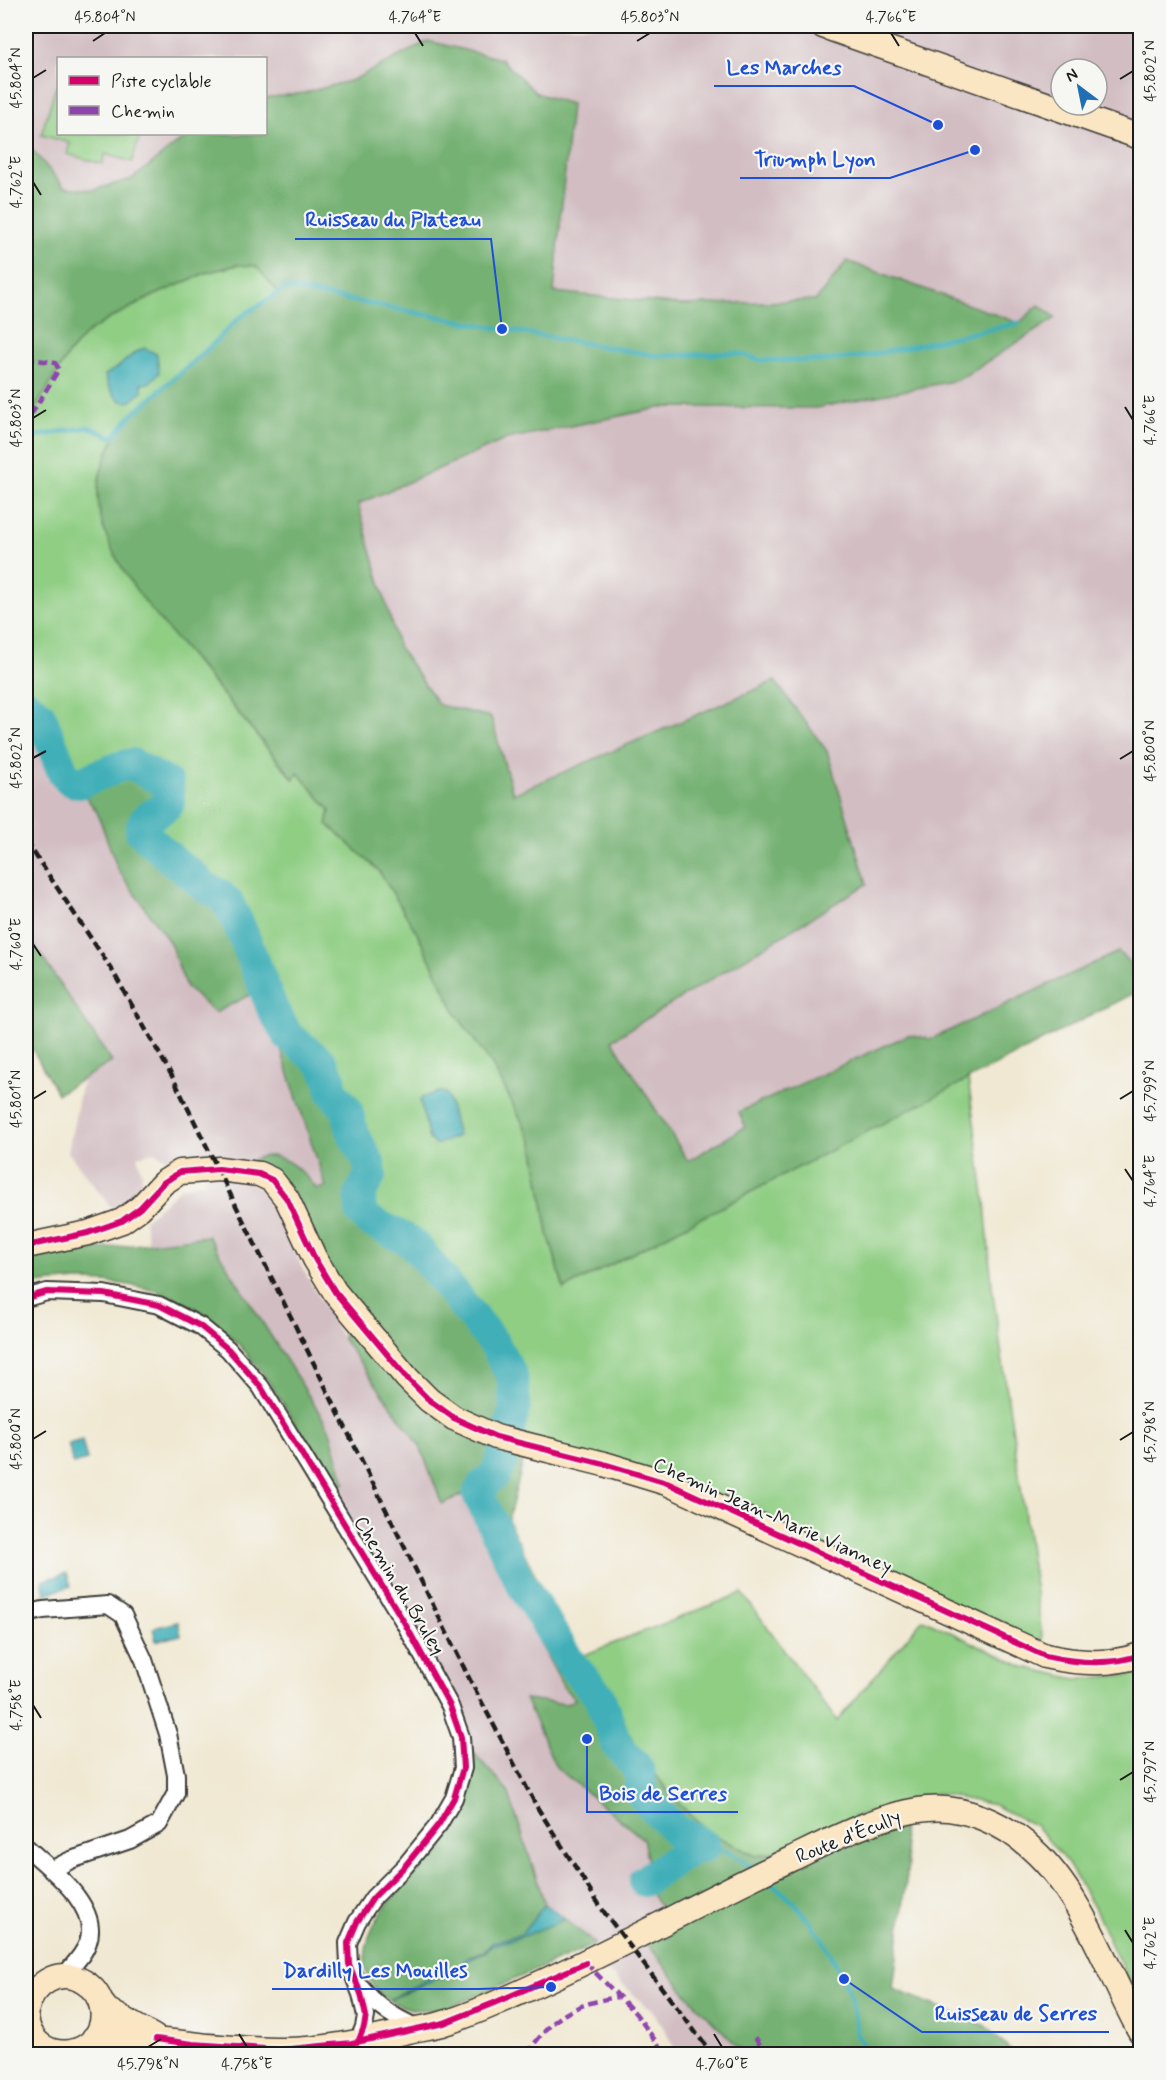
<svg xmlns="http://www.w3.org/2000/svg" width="1166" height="2080" font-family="Mynerve,sans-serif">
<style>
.industrial{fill:#d2bec2;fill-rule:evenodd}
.green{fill:#90ce84;stroke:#567550;stroke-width:1.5}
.forest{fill:#74b172;stroke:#486647;stroke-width:1.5}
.water{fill:#3fafb8;stroke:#2e666a;stroke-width:1.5}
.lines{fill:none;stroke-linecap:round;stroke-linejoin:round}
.stream{stroke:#3fafb8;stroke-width:5}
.river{stroke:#3fafb8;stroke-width:32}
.street-casing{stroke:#3c3b37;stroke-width:20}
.secondary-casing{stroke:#3c3b37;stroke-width:27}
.street{stroke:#fff;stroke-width:16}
.secondary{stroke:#fbe6c4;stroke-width:24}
.rail{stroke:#1c1c1c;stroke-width:4.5;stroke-dasharray:9 4.5;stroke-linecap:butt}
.quiet{stroke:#8e44ad;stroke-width:4.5;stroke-dasharray:9 4.5;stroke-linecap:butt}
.cycleway-casing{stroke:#f6f6f2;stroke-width:10}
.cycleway{stroke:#d6006c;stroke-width:6}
.ticks{fill:none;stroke:#1c1c1c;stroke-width:2}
.labels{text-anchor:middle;stroke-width:4.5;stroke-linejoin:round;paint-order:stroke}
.street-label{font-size:20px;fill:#1c1c1c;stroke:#f6f6f2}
.leader{fill:none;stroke:#1d4ed8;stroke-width:2}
.callout-dot{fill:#1d4ed8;stroke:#f6f6f2;stroke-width:2}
.callout-label{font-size:21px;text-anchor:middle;font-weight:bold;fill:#1d4ed8;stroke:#f6f6f2;stroke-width:4.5;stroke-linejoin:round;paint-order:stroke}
.neatline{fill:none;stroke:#1c1c1c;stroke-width:2}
.ticks-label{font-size:15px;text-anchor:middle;fill:#1c1c1c}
</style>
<rect width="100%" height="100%" fill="#f6f6f2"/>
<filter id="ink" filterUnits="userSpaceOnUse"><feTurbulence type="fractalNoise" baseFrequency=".0167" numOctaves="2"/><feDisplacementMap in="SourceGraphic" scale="12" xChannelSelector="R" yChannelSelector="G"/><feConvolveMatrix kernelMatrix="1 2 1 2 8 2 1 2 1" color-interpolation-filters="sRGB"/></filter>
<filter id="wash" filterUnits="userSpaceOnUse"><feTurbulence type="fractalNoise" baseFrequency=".008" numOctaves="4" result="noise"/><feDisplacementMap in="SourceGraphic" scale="24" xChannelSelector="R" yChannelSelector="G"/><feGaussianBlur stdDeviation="1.35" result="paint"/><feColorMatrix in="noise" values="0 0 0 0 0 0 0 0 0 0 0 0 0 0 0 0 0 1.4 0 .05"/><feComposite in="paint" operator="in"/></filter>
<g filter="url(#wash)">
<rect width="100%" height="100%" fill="#f0e8d2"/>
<!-- industrial -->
<path class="industrial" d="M26,26H1140V971L1118,952L931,1039L907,1035L740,1111L745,1127L688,1161L612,1040L867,884L774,682L513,794L491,717L439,705L398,646L358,504L507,439L664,407L816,408L958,380L1056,318L1039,305L1019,323L847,261L815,300L681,305L554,292L571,104L536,93L501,59L428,41L353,80L304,93L266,98V58H58V134H192L176,144L132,179L93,190L64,188L29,146L26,132ZM1061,69H1097V105H1061Z
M26,717L42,731L63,780L70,785L78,786L97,812L118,870L170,943L186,987L215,1013L260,990L272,1019L284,1060L326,1188L317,1189L271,1155L259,1157L249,1162L247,1181L263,1190L274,1202L301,1266L346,1344L420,1446L442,1504L478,1487L480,1516L541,1645L564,1688L575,1699L566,1704L526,1700L556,1767L643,1839L649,1868L663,1912L747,2054H677L665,2030L652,2011L603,1967L623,1950L596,1944L545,1904L508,1791L472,1751L468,1729L449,1686L333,1490L345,1483L329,1428L208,1236L149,1243L144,1221L182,1187L204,1182L206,1166L173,1162L154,1152L137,1156L142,1174V1191L125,1213L110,1206L68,1152L83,1077L112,1061L26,933Z"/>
<!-- green -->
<path class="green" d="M56,86L58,87V134H140L132,162L105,154L102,164L67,154L70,143L41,135Z
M237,265L256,266L279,293L239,318L211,346L131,416L107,453L99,478L98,497L103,527L116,558L158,617L293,779L298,773L330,810L328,824L379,870L417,933L457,1015L494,1068L533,1143L548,1233L564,1289L968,1079L985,1202L992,1287L1045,1656L512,1430L511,1425L515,1406L493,1342L411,1242L368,1220L361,1212L360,1194L371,1174L369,1163L353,1134L347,1110L332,1091L330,1079L321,1062L288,1036L273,1010L240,927L228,903L219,894L205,887L190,873L173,861L141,831C142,816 153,817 164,809L119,767L79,783L69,780L63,772L40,715L26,704V423L69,353L87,333L108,319L153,296L205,273Z
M742,1593L837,1721L923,1619L1024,1667L1076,1679L1140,1674V2001L1117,1957L1094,1907L1068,1864L1036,1826L994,1805L936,1793L857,1816L772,1853L756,1856L710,1833L673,1798L648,1764L616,1713L606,1689L576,1658Z"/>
<!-- forest -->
<path class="forest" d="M428,41L501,59L536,93L571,104L554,292L683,305L816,300L847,261L1019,323L1039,305L1056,318L958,380L816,408L664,407L507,439L358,504L398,646L439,705L491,717L513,794L775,681L827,751L867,884L612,1040L688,1161L745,1127L739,1112L908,1035L931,1039L1118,952L1140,971V990L564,1289L548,1233L533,1143L494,1068L457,1015L417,933L379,871L327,824L330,810L298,773L294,779C263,743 233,706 203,670C162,622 101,562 98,497C97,481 101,467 108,452C110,446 114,442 114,436L131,416L211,346L239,318L278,292L256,266L237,265L205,273L153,296L109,319L87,333L69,353L26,423V132L29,146L64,187L93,190L132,179L176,144L192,134H266V98L304,93L353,80Z
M132,764L163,781C171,787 170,794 169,803C159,815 142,815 142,832L173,861L190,873L204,887L219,894L228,903L240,927L263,988L215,1013L186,987L170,943L118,870L97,812L75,782L79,783L119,767Z
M26,933L112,1062L57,1094L26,1037Z
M270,1004L288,1036L321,1062L330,1079L332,1091L347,1110L353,1134L369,1163L371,1174L360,1194L361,1212L368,1220L411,1242L493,1342C512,1374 517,1384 511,1421C511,1424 512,1427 512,1430C512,1434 508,1440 507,1443L524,1458L508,1520L576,1658L606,1689L616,1713L648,1765L673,1798L710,1833L756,1856L772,1853L898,1804L908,1865L893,1989L984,2025L1014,2054H745L689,1997L635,1928L663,1912L640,1874L649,1868L643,1839L556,1767L525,1699L566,1704L575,1699L564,1688L541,1645L479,1516V1501L475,1495L477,1488L442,1504L420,1446L343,1339L344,1328L356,1318L249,1162C277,1145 300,1168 317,1189L326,1187L275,1032Z
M208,1236L329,1428L345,1483L333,1490C295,1425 253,1335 182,1301C157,1289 130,1284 103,1282C77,1280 51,1281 26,1286V1258Z
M472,1751L508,1791L545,1904L596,1944L453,2006C431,2013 407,2012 387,1999C374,1990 365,1977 365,1961C365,1909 417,1879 443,1841C462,1813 475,1785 472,1751Z"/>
<!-- water -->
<path class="water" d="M144,348L157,354L159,373L149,383L141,384L143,391C139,394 135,399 131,401C117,407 107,385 105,375L118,367L134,353Z
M440,1092L446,1093L448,1097L458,1136L436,1145L429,1139L420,1101L423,1097Z
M512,1360C521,1365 526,1380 521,1389L506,1387C499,1378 504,1367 512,1360Z
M82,1440L87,1460L73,1464L68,1444Z
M67,1573L71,1586L45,1594L42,1581Z
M178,1622L181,1635L156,1641L153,1628Z
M545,1904L565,1919L524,1936L493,1945L485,1952L472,1957L449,1977L435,1979L389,2000L432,1977L449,1975L469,1956L484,1951L493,1942L522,1934Z"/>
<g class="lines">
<!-- stream -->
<path class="stream" d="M26,442L31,437L89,427L111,437L114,436L131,416L211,346L239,318L286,288L502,329L659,356L736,353L760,360L824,361L866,356L1019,323
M705,1846C728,1850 736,1855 753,1869
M766,1879L793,1901L820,1935L844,1979L852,2001L857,2034L863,2046L879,2054"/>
<!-- river -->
<path class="river" d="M26,704L40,715L63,772L69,780L79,783L119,767L132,764L168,784L169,803C159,815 142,814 141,831L173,861L190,873L205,887L219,894L228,903L240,927L273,1010L288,1036L321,1062L330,1079L332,1091L347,1110L353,1134L369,1163L371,1174L360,1194L361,1212L368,1220L411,1242L423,1255L493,1342L512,1376L515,1406L501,1462L495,1474L483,1485L478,1494L521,1583L571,1664L599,1696L617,1745L636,1766L640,1774L641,1793L644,1797L677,1832L689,1836L705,1846
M644,1881L693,1848L705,1846"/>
</g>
</g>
<g filter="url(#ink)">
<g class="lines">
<!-- street casing -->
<g class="street-casing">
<path id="street" d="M26,1298L47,1292L104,1294L159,1305L200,1326L228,1349L261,1387L404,1622L450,1706L461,1737L462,1752L463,1768L454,1798L439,1824L405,1866L373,1898L357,1922L348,1943L349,1964L361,1994L366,2016L364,2027L358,2042
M26,1614L43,1610L108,1605L123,1615L144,1660L168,1734L176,1775V1793L159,1824L130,1840L71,1860L51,1870
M26,1847C49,1868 101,1906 88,1942C84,1955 72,1966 64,1976
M361,1987C377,2007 395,2018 418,2028"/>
</g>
<!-- secondary casing -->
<g class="secondary-casing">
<path id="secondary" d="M823,26L1140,137
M26,1246L88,1233L122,1221L140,1208L163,1183L180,1172L219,1169L259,1174L272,1180L287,1199L315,1259L335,1292L407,1378L429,1400L454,1418L496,1437L604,1464L667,1483L1045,1656C1076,1663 1110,1666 1140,1655
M100,2001L107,2010L154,2037
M26,2011C32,1985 58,1966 84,1982C94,1988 100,1997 102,2008C110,2058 34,2072 26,2018
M94,2038C127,2037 158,2040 191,2044C219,2048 248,2049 276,2050C320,2051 366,2041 408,2031C420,2028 433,2027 444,2023C475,2014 505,1999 534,1986C621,1947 704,1900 791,1859C831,1840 883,1813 927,1809C964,1805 1005,1824 1032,1849C1082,1893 1108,1973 1140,2031"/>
</g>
<!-- street -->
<use href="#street" class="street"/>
<!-- secondary -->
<use href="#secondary" class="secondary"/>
<!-- rail -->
<path class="rail" d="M26,841L112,970L172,1076L471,1682L537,1807L604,1912L712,2054"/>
<!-- quiet -->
<path class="quiet" d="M26,358L55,363L59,369L26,423
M586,1963L636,2014L665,2054
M755,2037L766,2054
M527,2054C553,2016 573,2004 618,1997"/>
<!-- cycleway casing -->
<g class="cycleway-casing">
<path id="cycleway" d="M26,1246L88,1233L122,1221L140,1208L163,1183L180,1172L219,1169L259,1174L272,1180L287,1199L315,1259L335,1292L407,1378L429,1400L454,1418L496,1437L604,1464L667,1483L1045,1656C1076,1663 1110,1666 1140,1655
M26,1298L47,1292L104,1294L159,1305L200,1326L228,1349L261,1387L404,1622L450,1706L461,1737L462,1752L463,1768L454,1798L439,1824L405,1866L373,1898L357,1922L348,1943L349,1964L361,1994L366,2016L364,2027L358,2042
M156,2039L193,2044L280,2050L352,2043L444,2023L494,2003L586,1963"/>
</g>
<!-- cycleway -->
<use href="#cycleway" class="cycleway"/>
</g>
</g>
<!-- ticks -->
<path class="ticks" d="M415,33L423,46M891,33L899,46M93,41L105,33M637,41L650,33M33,78L46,70M1120,79L1133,71M33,182L41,195M1125,407L1133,420M33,418L46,410M33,758L46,751M1120,759L1133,751M33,944L41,956M33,1099L46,1091M1120,1099L1133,1091M1125,1169L1133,1181M33,1439L46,1431M1120,1440L1133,1432M33,1705L41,1718M1120,1780L1133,1772M1125,1930L1133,1943M239,2034L247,2047M714,2034L722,2047M148,2047L161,2039"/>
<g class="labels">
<!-- street labels -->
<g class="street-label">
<text transform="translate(773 1515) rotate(24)" y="7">Chemin Jean-Marie Vianney</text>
<text transform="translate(400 1585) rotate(59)" y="7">Chemin du Bruley</text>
<text transform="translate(848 1836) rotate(-22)" y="7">Route d'Écully</text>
</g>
</g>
<!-- callouts -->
<path class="leader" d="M938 125L854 86H714M975 150L890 178H740M502 329L491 239H295M587 1739L587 1812H738M551 1987L478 1989H272M844 1979L922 2032H1109"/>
<g class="callout-dot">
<circle cx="938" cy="125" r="6"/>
<circle cx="975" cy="150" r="6"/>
<circle cx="502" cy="329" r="6"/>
<circle cx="587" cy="1739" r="6"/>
<circle cx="551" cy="1987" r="6"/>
<circle cx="844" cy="1979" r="6"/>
</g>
<g class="callout-label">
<text x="784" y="74">Les Marches</text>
<text x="815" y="166">Triumph Lyon</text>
<text x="393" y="226">Ruisseau du Plateau</text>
<text x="663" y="1800">Bois de Serres</text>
<text x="375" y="1977">Dardilly Les Mouilles</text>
<text x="1016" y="2020">Ruisseau de Serres</text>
</g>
<!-- margin -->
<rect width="1166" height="2080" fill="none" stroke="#f6f6f2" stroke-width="66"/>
<!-- legend -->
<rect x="57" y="57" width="210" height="78" fill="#f6f6f2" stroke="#9f9f9c" stroke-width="1.5"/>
<rect x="69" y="76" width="30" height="9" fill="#d6006c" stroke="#9f9f9c" stroke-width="1.5"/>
<text x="111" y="87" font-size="18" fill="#1c1c1c">Piste cyclable</text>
<rect x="69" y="106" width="30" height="9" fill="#8e44ad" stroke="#9f9f9c" stroke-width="1.5"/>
<text x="111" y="117" font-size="18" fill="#1c1c1c">Chemin</text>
<!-- north arrow -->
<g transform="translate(1079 87) rotate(328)"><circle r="28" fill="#f6f6f2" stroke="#9f9f9c" stroke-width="1.5"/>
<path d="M0-4.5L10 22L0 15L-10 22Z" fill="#1f6fb2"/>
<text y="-9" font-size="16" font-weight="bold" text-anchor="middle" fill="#1c1c1c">N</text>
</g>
<rect x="33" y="33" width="1100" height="2014" class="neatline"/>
<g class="ticks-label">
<text x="105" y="22">45.804°N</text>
<text x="415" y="22">4.764°E</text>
<text x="650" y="22">45.803°N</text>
<text x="891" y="22">4.766°E</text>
<text transform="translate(1150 71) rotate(-90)" y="5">45.802°N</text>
<text transform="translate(16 78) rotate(-90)" y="5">45.804°N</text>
<text transform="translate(16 182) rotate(-90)" y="5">4.762°E</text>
<text transform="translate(16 418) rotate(-90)" y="5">45.803°N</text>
<text transform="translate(1150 420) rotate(-90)" y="5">4.766°E</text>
<text transform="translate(1150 751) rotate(-90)" y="5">45.800°N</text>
<text transform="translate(16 758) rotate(-90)" y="5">45.802°N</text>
<text transform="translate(16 944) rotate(-90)" y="5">4.760°E</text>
<text transform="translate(1150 1091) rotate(-90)" y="5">45.799°N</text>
<text transform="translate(16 1099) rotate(-90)" y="5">45.801°N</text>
<text transform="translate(1150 1181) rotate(-90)" y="5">4.764°E</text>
<text transform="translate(1150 1432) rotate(-90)" y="5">45.798°N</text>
<text transform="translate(16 1439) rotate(-90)" y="5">45.800°N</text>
<text transform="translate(16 1705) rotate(-90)" y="5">4.758°E</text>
<text transform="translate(1150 1772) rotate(-90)" y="5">45.797°N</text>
<text transform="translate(1150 1943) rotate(-90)" y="5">4.762°E</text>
<text x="148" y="2069">45.798°N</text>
<text x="247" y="2069">4.758°E</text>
<text x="722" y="2069">4.760°E</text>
</g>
</svg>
